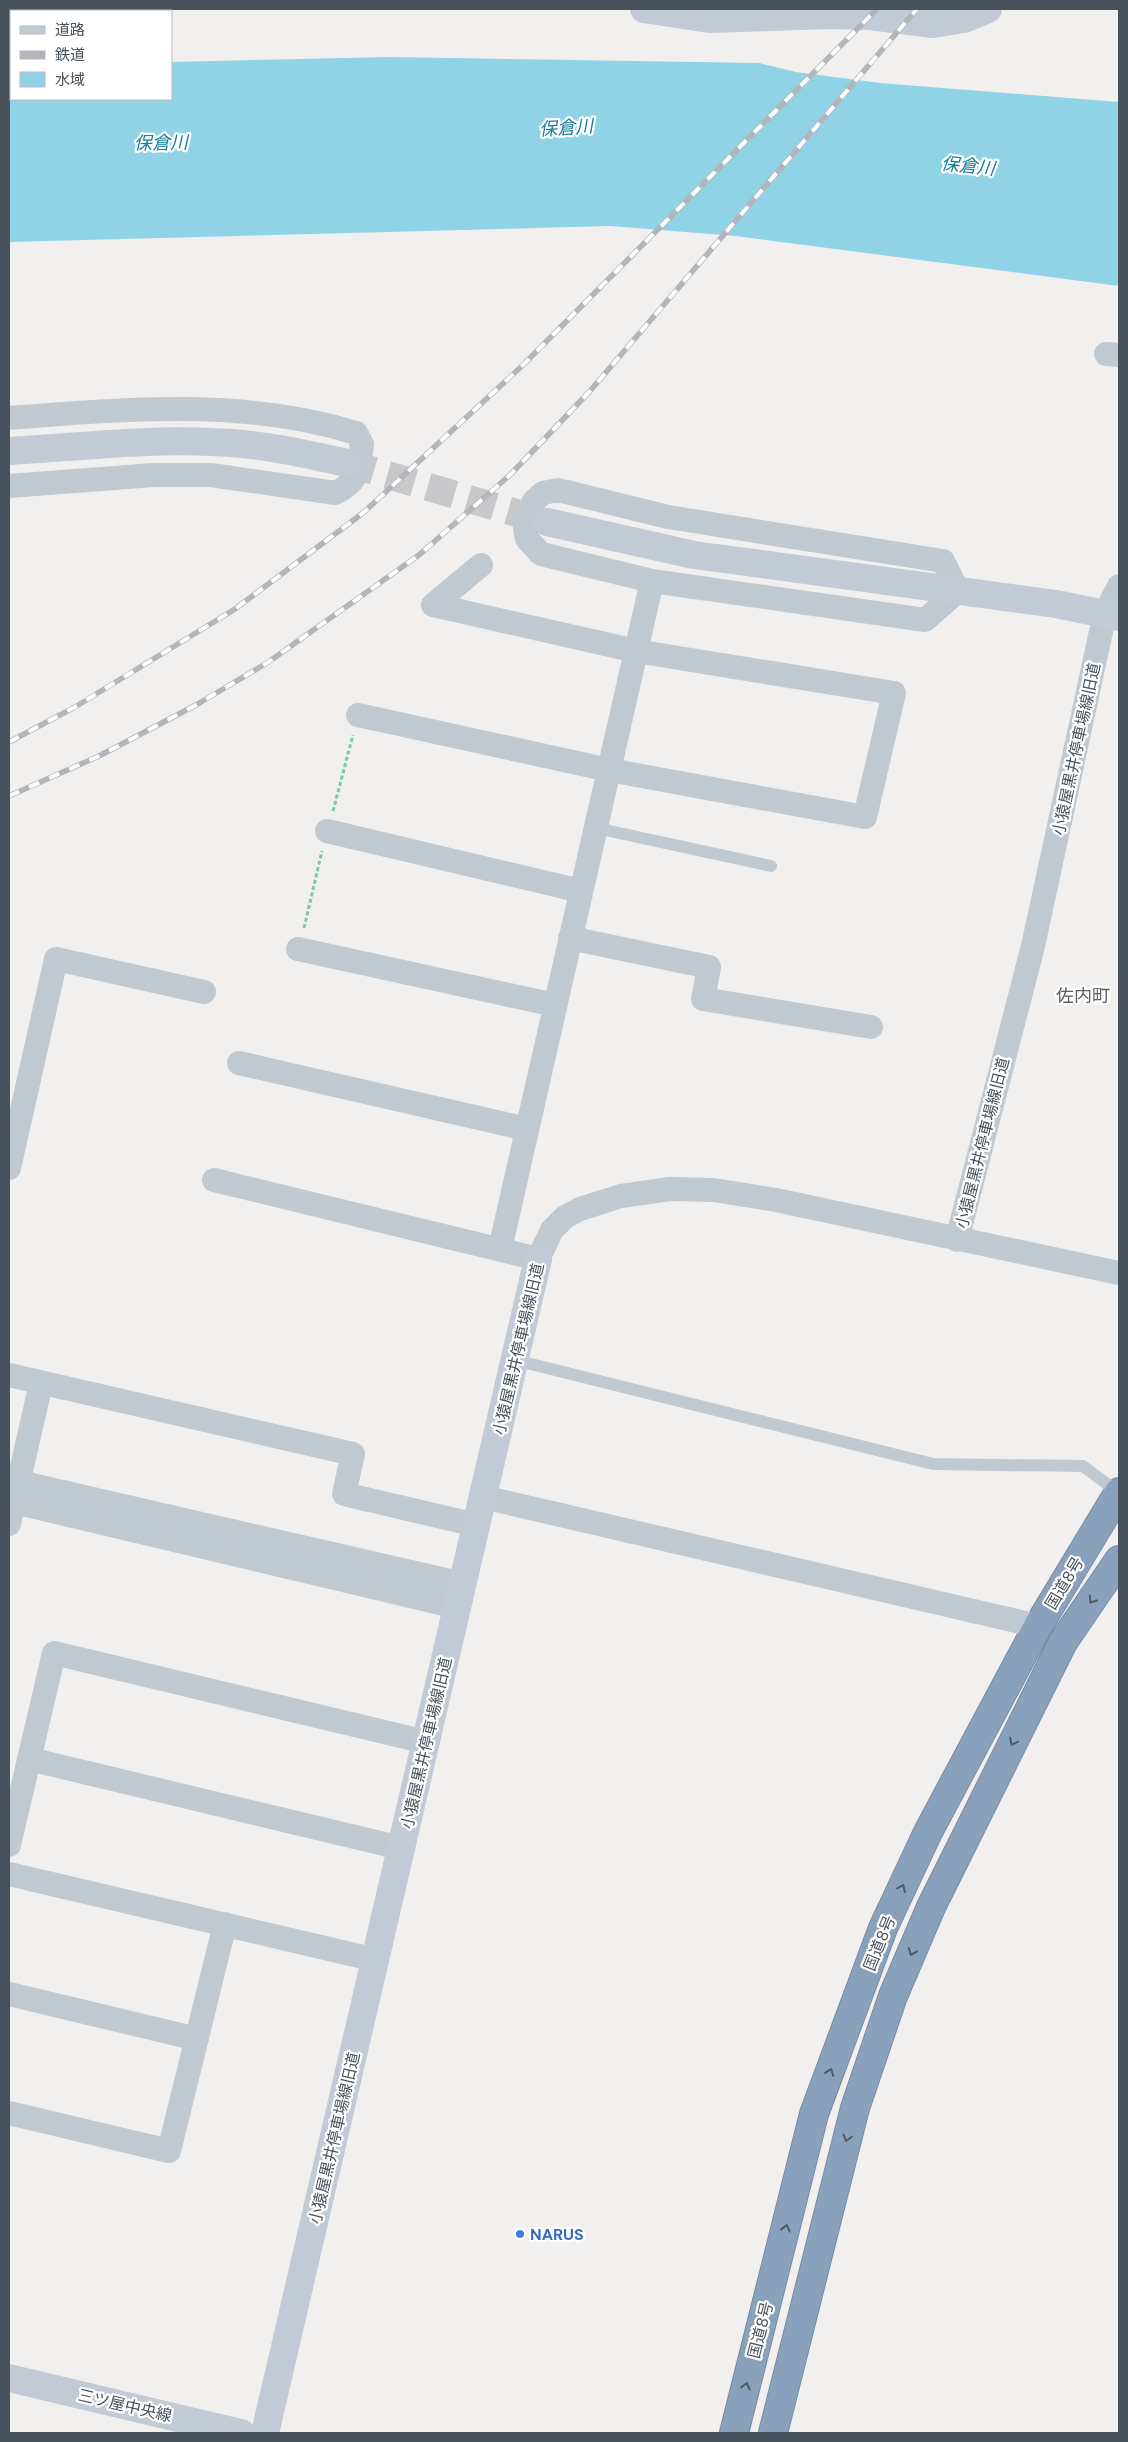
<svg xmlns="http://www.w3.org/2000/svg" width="1128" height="2442" font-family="'DM Sans','Noto Sans JP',sans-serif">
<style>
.water{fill:#90d3e7}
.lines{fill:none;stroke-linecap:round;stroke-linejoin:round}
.secondary-tunnel{stroke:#c8c8ca;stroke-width:28;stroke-dasharray:28 14;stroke-linecap:butt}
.highway-casing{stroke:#758ca7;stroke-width:30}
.path{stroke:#7bc8a3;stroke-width:3;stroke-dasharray:4 2.5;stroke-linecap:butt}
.lane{stroke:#c1c9d0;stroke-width:12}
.street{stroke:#c1c9d0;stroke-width:24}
.secondary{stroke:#c1cad5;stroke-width:28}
.highway{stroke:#8aa1bb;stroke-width:28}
.rail-casing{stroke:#b2b5b9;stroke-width:5.5}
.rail{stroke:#fff;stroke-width:4;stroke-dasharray:11;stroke-linecap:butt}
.oneway{stroke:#4f5a66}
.shop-dot{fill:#3f7fe0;stroke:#fff;stroke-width:2}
.labels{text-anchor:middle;stroke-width:4.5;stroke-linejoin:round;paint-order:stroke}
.street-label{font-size:16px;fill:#48525c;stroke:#fff}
.shop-label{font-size:16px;font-weight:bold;fill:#366cbe;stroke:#fff;text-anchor:start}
.water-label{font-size:18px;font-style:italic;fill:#157c9b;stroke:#fff}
.neighbourhood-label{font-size:18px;fill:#5c6064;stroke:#fff}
</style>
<rect width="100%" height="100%" fill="#f2efef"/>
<!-- water -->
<path class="water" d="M390,57L759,63L796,72L880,83L1119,102V286L736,236L610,226L9,242V66L11,65V99H171V62Z"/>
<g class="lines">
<!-- secondary-tunnel -->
<path class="secondary-tunnel" d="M347,463L547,522"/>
<!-- highway casing -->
<g class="highway-casing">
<path id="highway" d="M734,2433L814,2114L883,1928L928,1832L1038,1626L1119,1492
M773,2433L855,2108L893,1996L931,1907L1063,1642L1119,1560"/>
</g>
<!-- path -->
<path class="path" d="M333,811L353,735
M304,928L322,851"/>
<!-- lane -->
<path class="lane" d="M596,828L771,866
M515,1360L933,1464L1083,1466L1119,1493"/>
<!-- street -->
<path class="street" d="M1106,354L1119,355
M9,418C124,409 244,398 356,433L362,444C358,468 360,482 335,493L211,475H154L9,486
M558,490L668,517L943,561L958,591L925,620L652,581L541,554L527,539L524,521L534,501L543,493Z
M358,715L609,770L865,817L894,693L636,651L433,605L481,565
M327,831L581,891
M570,938L709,967L703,999L871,1027
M298,949L555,1005
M239,1063L527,1129
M9,1168L56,959L204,992
M214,1180L538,1259L552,1230L565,1217L580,1209L621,1196L670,1189L714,1190L776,1200L1119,1273
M957,1240L1033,946L1105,613L1119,586
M500,1249L652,581
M9,1375L353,1454L344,1494L476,1525
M19,1482L463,1584
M483,1497L1038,1626
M14,1502L457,1607
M9,1524L41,1383
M29,1759L401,1848
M9,1845L54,1653L426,1742
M9,1874L376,1960
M9,1994L197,2039
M9,2113L169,2151L225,1924"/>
<!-- secondary -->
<path class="secondary" d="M644,9L709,19L831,15L870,16L933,24L964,19L988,9
M9,451C76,447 144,439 211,442C257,443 302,453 347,463
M547,522L694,555L1056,604L1119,617
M9,2378L241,2433
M265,2433L538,1259"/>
<!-- highway -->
<use href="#highway" class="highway"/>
<!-- rail casing -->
<g class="rail-casing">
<path id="rail" d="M9,742L75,707L235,609L363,513L523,365L877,9
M9,796L99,756L196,705L267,663L419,555L511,474L590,391L917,9"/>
</g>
<!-- rail -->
<use href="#rail" class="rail"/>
</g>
<!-- one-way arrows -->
<defs><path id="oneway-chevron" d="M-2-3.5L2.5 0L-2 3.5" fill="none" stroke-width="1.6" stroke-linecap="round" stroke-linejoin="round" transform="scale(1.25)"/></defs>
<g class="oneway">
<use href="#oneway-chevron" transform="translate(1092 1600) rotate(125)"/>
<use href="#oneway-chevron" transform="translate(1013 1742) rotate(116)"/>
<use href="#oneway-chevron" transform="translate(902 1888) rotate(-65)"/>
<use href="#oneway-chevron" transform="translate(912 1952) rotate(113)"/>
<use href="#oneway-chevron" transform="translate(830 2072) rotate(-70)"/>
<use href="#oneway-chevron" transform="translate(847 2138) rotate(105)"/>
<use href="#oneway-chevron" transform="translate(786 2228) rotate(-76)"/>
<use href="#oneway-chevron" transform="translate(746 2386) rotate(-76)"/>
</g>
<!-- markers -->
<circle class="shop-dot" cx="520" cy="2234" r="5"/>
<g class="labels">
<!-- street labels -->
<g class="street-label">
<text transform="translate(1076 749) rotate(-78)" y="6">小猿屋黒井停車場線旧道</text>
<text transform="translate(982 1143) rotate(-76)" y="6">小猿屋黒井停車場線旧道</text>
<text transform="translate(518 1349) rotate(-77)" y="6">小猿屋黒井停車場線旧道</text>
<text transform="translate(1064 1583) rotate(-59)" y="6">国道8号</text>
<text transform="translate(426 1743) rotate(-77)" y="6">小猿屋黒井停車場線旧道</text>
<text transform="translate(879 1943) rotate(-68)" y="6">国道8号</text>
<text transform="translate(334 2138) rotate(-77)" y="6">小猿屋黒井停車場線旧道</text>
<text transform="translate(760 2330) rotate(-76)" y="6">国道8号</text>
<text transform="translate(125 2405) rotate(13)" y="6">三ツ屋中央線</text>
</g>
<!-- shop labels -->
<g class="shop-label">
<text x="530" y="2240">NARUS</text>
</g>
<!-- water labels -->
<g class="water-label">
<text transform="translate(566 128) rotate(-4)" y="6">保倉川</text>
<text transform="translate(161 143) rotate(-1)" y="6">保倉川</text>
<text transform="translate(968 166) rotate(6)" y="6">保倉川</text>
</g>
<!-- neighbourhood labels -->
<g class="neighbourhood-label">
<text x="1083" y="1002">佐内町</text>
</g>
</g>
<!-- border -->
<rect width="1128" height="2442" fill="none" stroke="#48525c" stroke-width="20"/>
<!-- legend -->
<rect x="10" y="10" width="162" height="90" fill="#ffffff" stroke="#b6babe"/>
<rect x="20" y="26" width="25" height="8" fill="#c1cad5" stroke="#b6babe"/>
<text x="55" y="35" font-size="15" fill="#48525c">道路</text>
<rect x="20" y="51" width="25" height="8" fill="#b2b5b9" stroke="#b6babe"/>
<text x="55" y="60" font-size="15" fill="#48525c">鉄道</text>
<rect x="20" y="72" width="25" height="15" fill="#90d3e7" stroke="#b6babe"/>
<text x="55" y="85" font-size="15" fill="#48525c">水域</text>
</svg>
